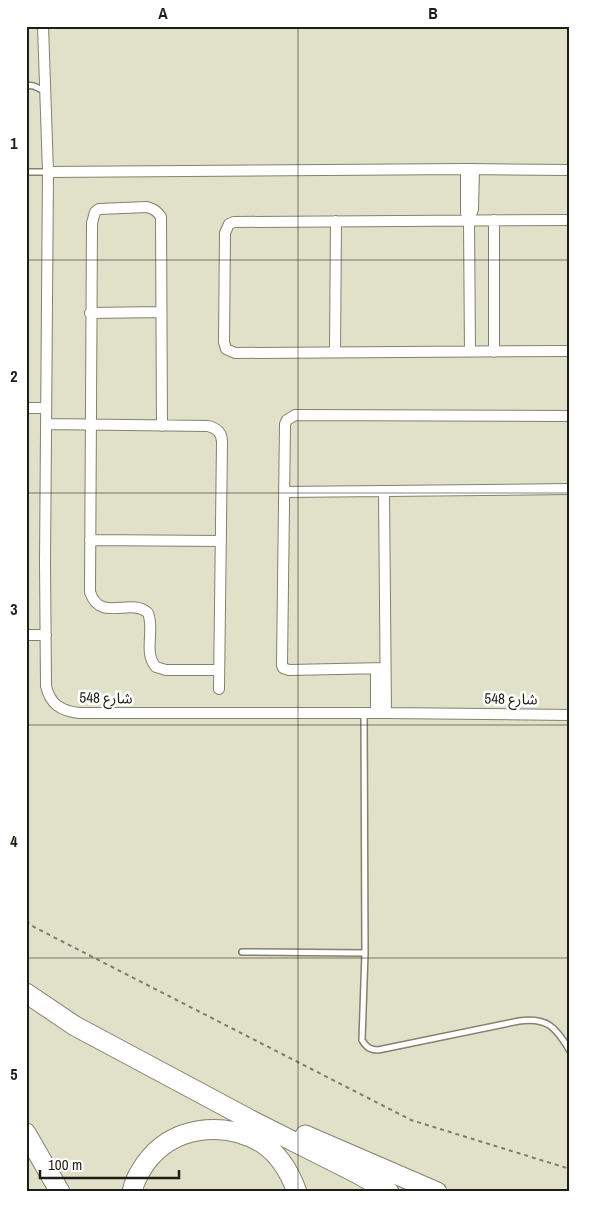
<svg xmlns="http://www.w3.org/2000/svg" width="596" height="1218" font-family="'Archivo Narrow','Noto Sans Arabic',sans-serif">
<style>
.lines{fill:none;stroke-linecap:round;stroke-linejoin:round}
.lane-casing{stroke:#82826d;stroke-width:8}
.street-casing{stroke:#82826d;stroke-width:12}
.highway-casing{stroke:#82826d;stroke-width:21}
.path{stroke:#7c7c6d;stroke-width:2;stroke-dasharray:4 4;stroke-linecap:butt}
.lane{stroke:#fff;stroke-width:5}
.street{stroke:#fff;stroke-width:10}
.highway{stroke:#fff;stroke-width:19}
.grid{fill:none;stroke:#1e1e16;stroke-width:1;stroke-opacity:0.55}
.labels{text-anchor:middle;stroke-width:5;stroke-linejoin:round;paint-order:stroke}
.street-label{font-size:15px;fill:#1e1e16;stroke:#fff}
.neatline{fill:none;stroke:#1e1e16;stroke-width:2}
.grid-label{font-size:16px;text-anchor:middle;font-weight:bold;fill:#1e1e16}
</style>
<rect width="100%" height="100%" fill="#e1e1ca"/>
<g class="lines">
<!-- lane casing -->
<g class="lane-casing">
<path id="lane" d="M26,85L34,86L44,91
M26,172H48
M364,713L365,953L362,1040C366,1047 370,1050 378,1050L519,1021C547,1017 556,1027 570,1051
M242,952L365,953"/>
</g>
<!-- street casing -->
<g class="street-casing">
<path id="street" d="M43,26L48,172L45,562L46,686C50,704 61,711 79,713H386L570,715
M466,169V213L469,220L470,352
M48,172L466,169L570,170
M469,220L473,209L474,169
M570,220L234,222L229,224L225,233L224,342L226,349L235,353L570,351
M90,313L161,312
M335,352L336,221
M494,352V220
M26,408H46
M46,424L208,426C217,428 222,433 222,442L219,689
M162,426L161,217C157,211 154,209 147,207L99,209L95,212L92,223L90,592C100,623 131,597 148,613C155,630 143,653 156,667L166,670H219
M284,492L570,489
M384,492L386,713
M90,540L221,541
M26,635H46
M385,668L289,670L283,668L282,665L285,424L287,420L295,415L570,416
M376,713V669"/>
</g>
<!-- highway casing -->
<g class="highway-casing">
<path id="highway" d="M26,993L75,1026L249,1119L358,1174L389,1192
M26,1133L60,1192
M305,1135L437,1192
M132,1192C134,1181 139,1173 145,1164C172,1126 223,1120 262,1143C279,1154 290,1173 297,1192"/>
</g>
<!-- path -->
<path class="path" d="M26,921L34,927L411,1120L570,1169"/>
<!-- lane -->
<use href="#lane" class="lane"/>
<!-- street -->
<use href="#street" class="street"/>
<!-- highway -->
<use href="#highway" class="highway"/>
</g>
<!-- grid -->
<path class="grid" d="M298,26V1192M26,260H570M26,493H570M26,725H570M26,958H570"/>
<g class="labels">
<!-- street labels -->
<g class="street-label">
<text transform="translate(106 698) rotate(1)" y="5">شارع 548</text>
<text transform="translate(511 699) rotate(1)" y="5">شارع 548</text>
</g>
</g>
<!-- border -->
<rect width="596" height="1218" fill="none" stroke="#ffffff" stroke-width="55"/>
<!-- scale -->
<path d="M40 1170v8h139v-8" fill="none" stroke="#1e1e16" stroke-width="2.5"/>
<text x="48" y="1170" font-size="15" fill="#1e1e16" stroke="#ffffff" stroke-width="4" paint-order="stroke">100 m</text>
<rect x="28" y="28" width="540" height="1162" class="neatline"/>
<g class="grid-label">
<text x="163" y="19">A</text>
<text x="433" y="19">B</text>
<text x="14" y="149">1</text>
<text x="14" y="382">2</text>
<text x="14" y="615">3</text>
<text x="14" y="847">4</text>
<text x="14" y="1080">5</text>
</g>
</svg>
